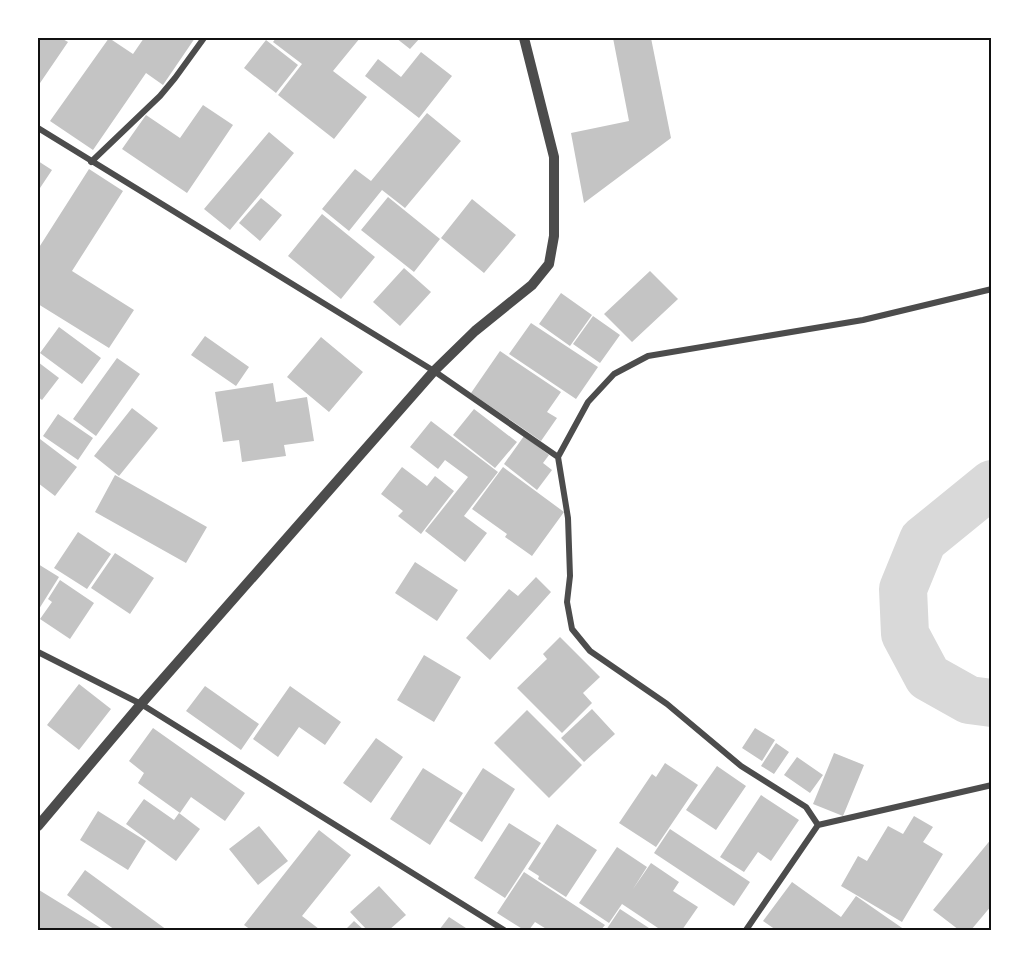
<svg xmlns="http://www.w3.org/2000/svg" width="1029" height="968" font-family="Cabin,sans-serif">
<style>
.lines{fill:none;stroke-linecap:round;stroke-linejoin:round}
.river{stroke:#d9d9d9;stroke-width:48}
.building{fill:#c4c4c4}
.minor{stroke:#4c4c4c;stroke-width:6}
.tertiary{stroke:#4c4c4c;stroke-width:10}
.neatline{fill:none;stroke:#111;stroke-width:2}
</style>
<rect width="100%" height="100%" fill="#fff"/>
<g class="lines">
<!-- river -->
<path class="river" d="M992,484L923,540L903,589L905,634L928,677L969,700L992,703"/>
</g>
<!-- building -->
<path class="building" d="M38,38H61L68,42L38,86Z
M109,38L133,54L144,38H195L163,85L146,73L93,150L50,121Z
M276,38H360L333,71L367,97L334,139L278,95L302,64L273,42Z
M396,38H420L410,49Z
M613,38H651L671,138L584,203L571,133L629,121Z
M266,40L298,65L276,93L244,68Z
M421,52L452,76L419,118L365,76L378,59L401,77Z
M203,105L233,125L187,193L122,149L146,115L180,138Z
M427,113L461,141L405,208L382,190L349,231L322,209L355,169L371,181Z
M269,132L294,153L230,230L204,209Z
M38,161L52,170L38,191Z
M89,169L123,191L72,271L134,310L109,348L38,304V249Z
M388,197L440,239L414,272L361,230Z
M261,198L282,215L260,241L239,223Z
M472,199L516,235L484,273L441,238Z
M322,214L375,257L341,299L288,256Z
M404,268L431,292L400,326L373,302Z
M650,271L678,299L632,342L604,314Z
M561,293L592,315L570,346L539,324Z
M593,316L620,335L600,363L573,344Z
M531,323L598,367L576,399L509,354Z
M59,327L101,358L82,384L40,353Z
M205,336L249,367L236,386L191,355Z
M321,337L363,372L329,412L287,377Z
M500,351L561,392L547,412L557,418L541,441L471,393Z
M117,358L140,374L96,436L73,419Z
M38,362L59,378L42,400L38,397Z
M273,383L276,402L307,397L314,441L284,445L286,456L242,462L239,440L223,442L215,392Z
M132,408L158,428L119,476L94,456Z
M474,409L517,442L495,468L453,435Z
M58,414L93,438L78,460L43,436Z
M431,421L498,472L464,516L487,533L465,562L425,531L468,477L445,460L438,469L410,447Z
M524,436L549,455L543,463L552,470L537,490L504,464Z
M40,439L77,467L55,496L38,483V443Z
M402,467L427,486L435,476L454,491L421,534L398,516L403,511L381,494Z
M503,467L564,512L532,556L505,537L507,534L472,509Z
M115,475L207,527L186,563L95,512Z
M78,532L111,554L87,589L54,568Z
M115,553L154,578L130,614L91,588Z
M415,562L458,590L437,621L395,593Z
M38,564L59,577L39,609L38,608Z
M536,577L551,592L490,660L466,638L509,589L518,596Z
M60,580L94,603L70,639L40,619L52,602L48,599Z
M560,637L600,677L583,693L592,703L562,733L517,688L547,659L543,654Z
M424,655L461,677L434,722L397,700Z
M79,684L111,709L79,750L47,725Z
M205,686L259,724L241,750L186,711Z
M290,686L341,722L325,745L299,727L278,757L253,739Z
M592,709L615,734L584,762L561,738Z
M527,710L582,765L549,798L494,743Z
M153,728L245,793L225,821L191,797L180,813L138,783L144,773L129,761Z
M755,728L775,740L762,761L742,748Z
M376,738L403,757L371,803L343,783Z
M776,743L789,752L774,774L761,766Z
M834,753L864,765L843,816L813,804Z
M797,757L823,775L810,793L784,775Z
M665,763L698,785L656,847L619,823L652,774L656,777Z
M717,766L746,786L716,830L686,810Z
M423,768L463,793L430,845L390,819Z
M483,768L515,789L482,842L449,821Z
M761,795L799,820L771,861L758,852L744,872L720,857Z
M144,799L174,820L179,813L200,829L176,861L126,824Z
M98,811L146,841L128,870L80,840Z
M914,816L933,827L923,842L943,854L902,922L841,886L858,856L867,861L888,826L903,834Z
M509,823L541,843L505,898L474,878Z
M557,824L597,850L566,897L538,879L539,876L528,869Z
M259,826L288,861L258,885L229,849Z
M670,829L750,882L734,906L654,853Z
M319,830L351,855L302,916L319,929L318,930H251L244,925Z
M992,838V905L971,930H959L933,910Z
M617,847L647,867L633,889L651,863L679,882L673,891L698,907L682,930H661L622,904L609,923L579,903Z
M85,870L167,930H115L67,895Z
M524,872L605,925L601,930H548L535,922L529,930H524L497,913Z
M792,882L841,917L856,896L905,930H776L763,921Z
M379,886L406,915L389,930H367L350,912Z
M39,890L104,930H38V892Z
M620,909L652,930H606Z
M449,917L469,930H439Z
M354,921L364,930H345Z"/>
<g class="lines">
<!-- minor -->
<path class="minor" d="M38,128L434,371L558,457
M91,162L160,96L175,78L204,38
M992,289L863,320L648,356L614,374L588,402L558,457L568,518L570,576L567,602L572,629L590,651L667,704L741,766L806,807L818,825L992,785
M38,652L141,704L504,930
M746,930L818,825"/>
<!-- tertiary -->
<path class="tertiary" d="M38,826L141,704L434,371L475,331L532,285L549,264L554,236V157L524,38"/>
</g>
<!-- border -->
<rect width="1029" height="968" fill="none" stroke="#ffffff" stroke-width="78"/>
<rect x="39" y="39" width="951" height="890" class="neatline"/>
</svg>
